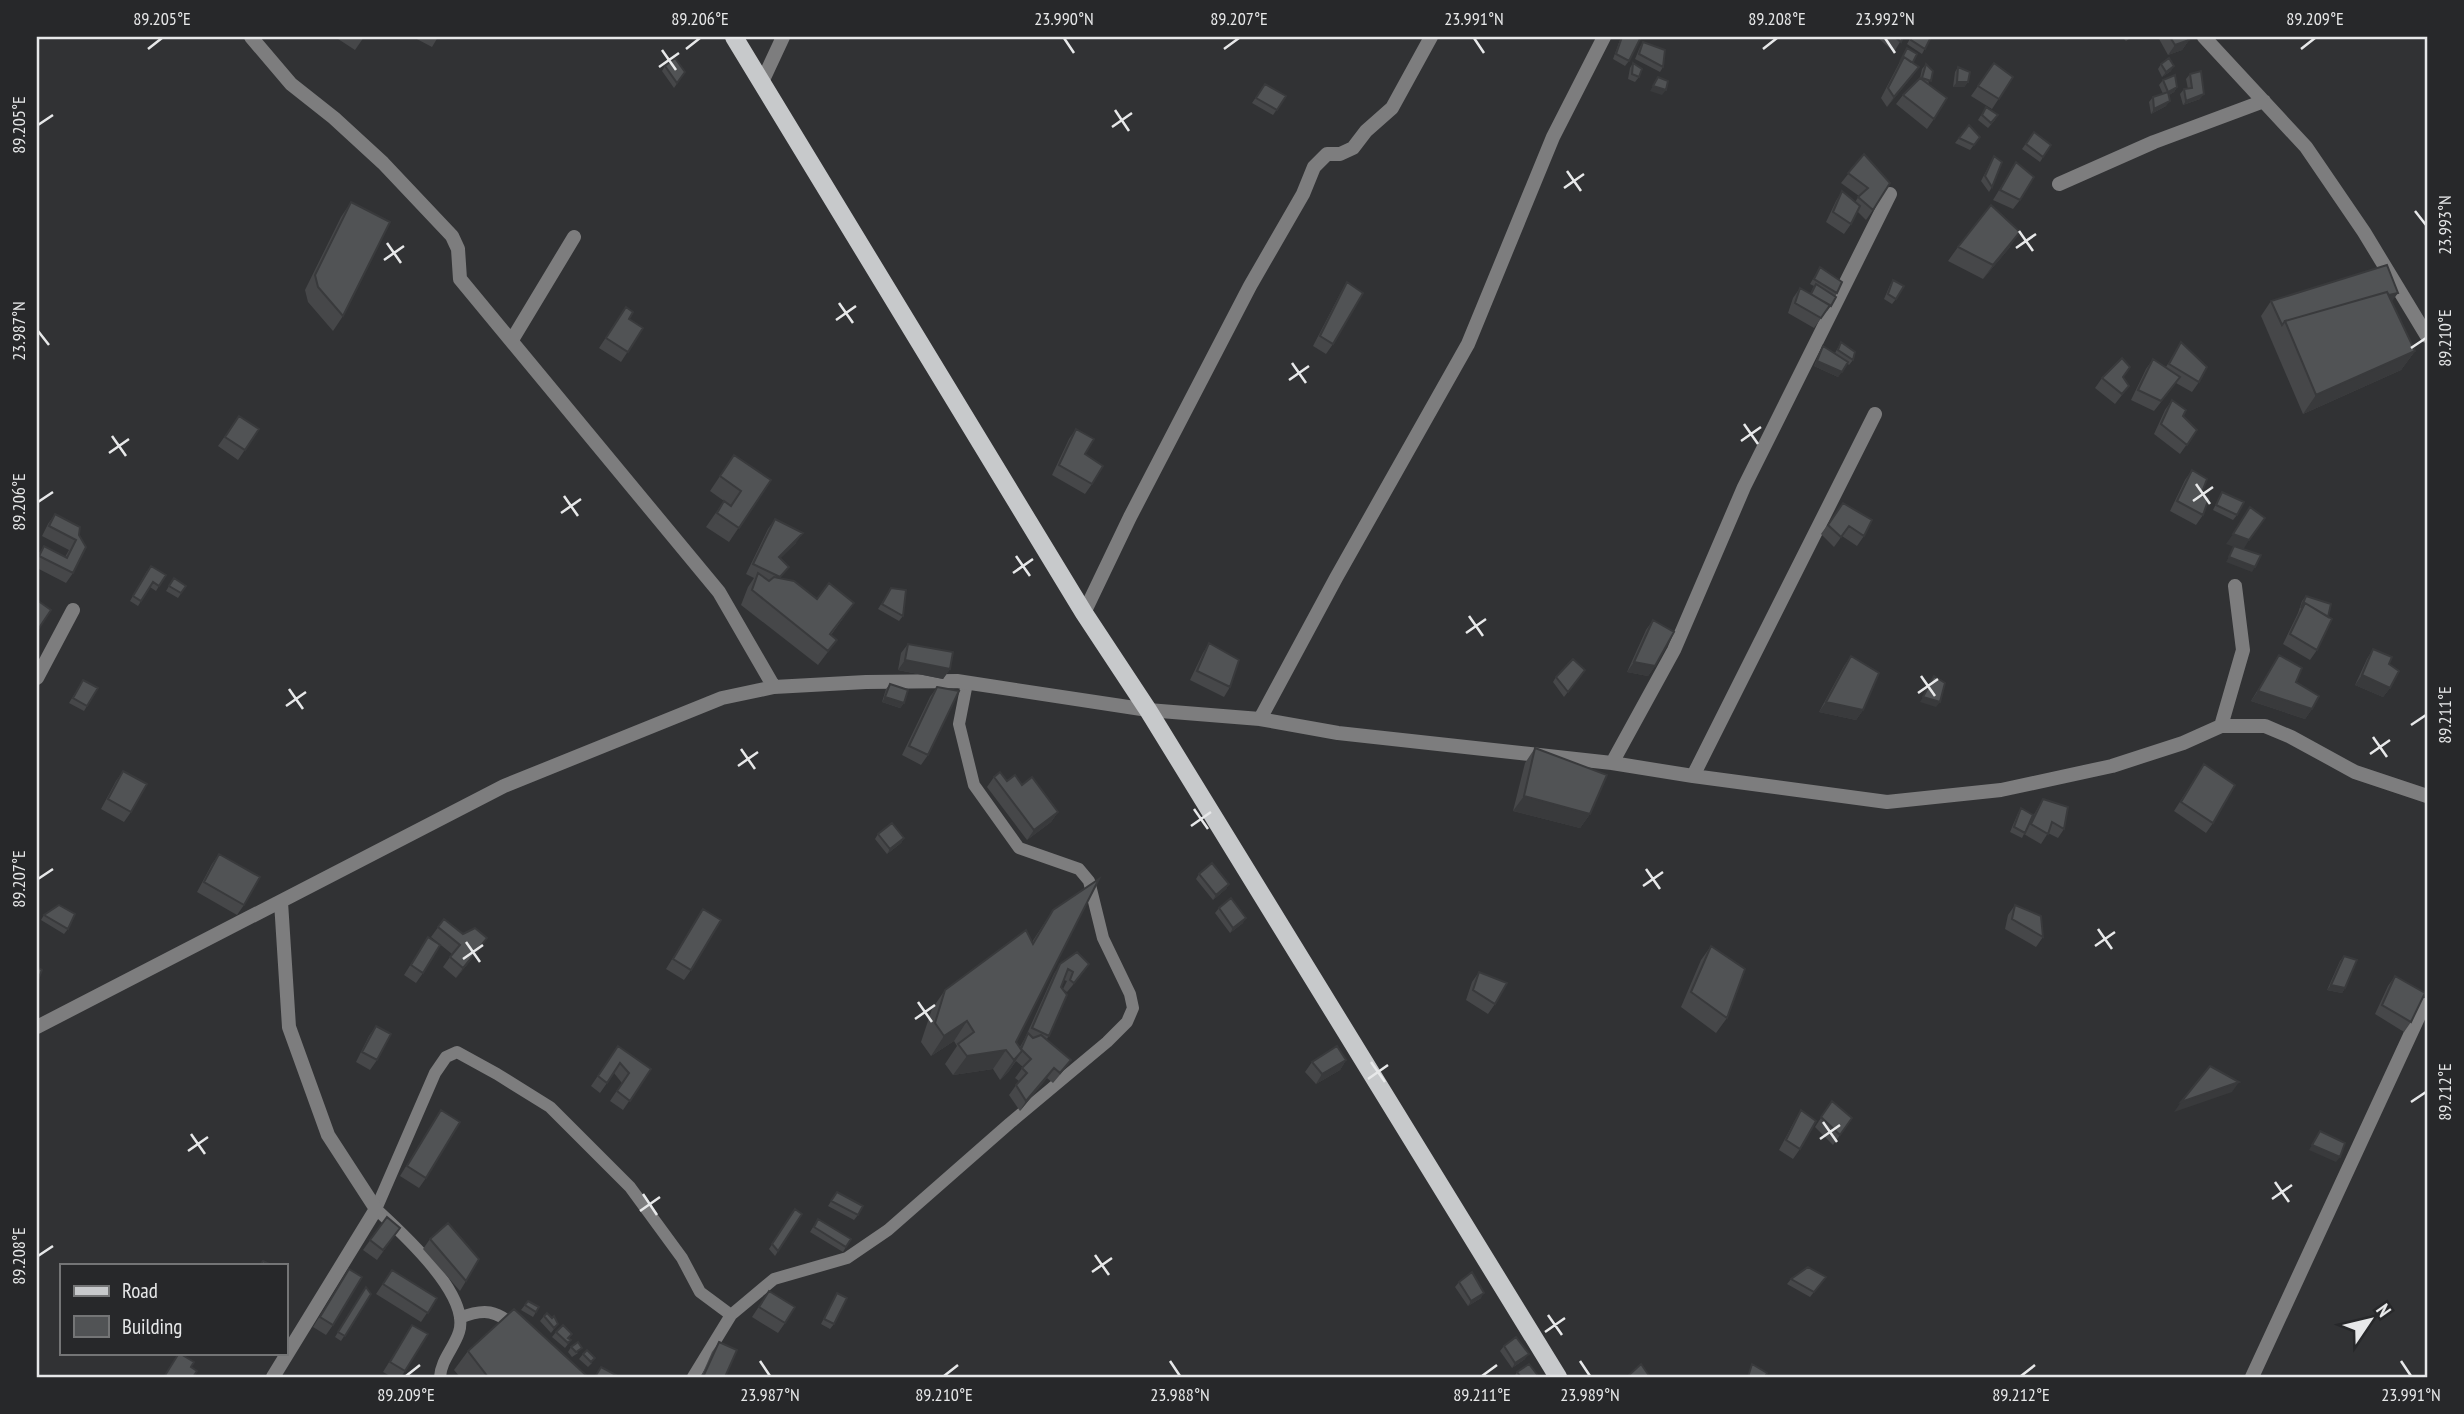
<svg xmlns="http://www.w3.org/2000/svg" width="2464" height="1414" font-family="'PT Sans Narrow',sans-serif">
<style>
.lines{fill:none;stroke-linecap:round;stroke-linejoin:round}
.lane{stroke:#7d7d7e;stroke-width:12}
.street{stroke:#7d7d7e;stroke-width:14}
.primary{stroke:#c7c9cb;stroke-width:18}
.wall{fill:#464749}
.shaded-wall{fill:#393a3c}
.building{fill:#515355;stroke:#393a3c;stroke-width:2}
.ticks{fill:none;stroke:#e7e8e9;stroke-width:2.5}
.neatline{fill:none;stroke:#e7e8e9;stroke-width:2.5}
.ticks-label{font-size:18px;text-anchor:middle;fill:#e7e8e9}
</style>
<rect width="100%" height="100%" fill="#313234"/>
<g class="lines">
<!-- lane -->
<path class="lane" d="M460,1318C484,1308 497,1310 516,1328
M440,1377C441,1360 454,1348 459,1332C471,1295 401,1232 376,1209L435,1073L446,1057L457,1052L497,1074L550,1107L630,1187L682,1258L700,1292L731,1315
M693,1377L731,1315L774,1279L847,1258L888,1230L1010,1123L1107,1042L1127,1022L1133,1008L1130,994L1103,938L1089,881L1079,869L1019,848L974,785L959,724L967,683"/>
<!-- street -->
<path class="street" d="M251,37L291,84L334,118L383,163L452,236L458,249L460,279L719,592L774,687
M2204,37L2306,147L2364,232L2427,336
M762,82L783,37
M2059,184L2154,142L2264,101
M512,340L574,237
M1084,613L1130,517L1250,286L1303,194L1314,167L1327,154H1340L1353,148L1366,131L1392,108L1431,37
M37,678L73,610
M1260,719L1336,578L1468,344L1553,137L1604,37
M2221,726L2243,650L2235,586
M1612,763L1674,650L1744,487L1890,194
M1693,776L1875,414
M37,1027L504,786L722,698L774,687L866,682L957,681L1148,710L1260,719L1338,733L1612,763L1693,776L1887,802L2001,790L2112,766L2183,743L2221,726H2265L2291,737L2355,772L2427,796
M273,1377L376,1209L328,1135L289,1027L281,902
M2252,1377L2424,1005"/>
<!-- primary -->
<path class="primary" d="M734,37L1084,613L1148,710L1558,1377"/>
</g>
<!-- wall -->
<path class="wall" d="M335,37H364L355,50Z
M413,37H438L432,47Z
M1621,37H1636L1629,61L1625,66L1613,59Z
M1877,37H1903L1894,52Z
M1911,37H1931L1922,54L1907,44Z
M2122,37H2132L2126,41Z
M2158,37H2187L2189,40L2182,50L2168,55Z
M1643,42L1663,67L1660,72L1635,59L1640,47Z
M1907,48L1913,63L1919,67L1887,107L1881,98Z
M1633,63L1639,77L1635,82L1628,79L1630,68Z
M1994,63L2013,77L1992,109L1971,96Z
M1926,64L1934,119L1927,129L1896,104L1903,95L1920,78L1922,69Z
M2161,64L2171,71L2162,77L2158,69Z
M665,66L685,72L674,88L662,71Z
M1958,67L1968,82L1964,87H1953L1955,72Z
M2190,74L2200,99L2183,105L2180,94L2184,89H2188L2186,79Z
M2163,80L2177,87L2174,92L2169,95L2166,106L2151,114L2149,102L2153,97L2163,94L2159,85Z
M1265,84L1286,96L1273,115L1252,103Z
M1986,107L1995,120L1988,128L1978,120Z
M1969,125L1980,137L1970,150L1955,143Z
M2034,132L2051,145L2040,162L2022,149Z
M1864,154L1873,210L1866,220L1857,211L1851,224L1844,234L1826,222L1836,201L1842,191L1855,202L1859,196L1841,183Z
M1994,156L1992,187L1989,192L1981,181Z
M2016,162L2020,200L2013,209L1993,200Z
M351,202L343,316L333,331L308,302L305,290L341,217Z
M1958,247H2010L1983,279L1948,261Z
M1820,267L1837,293L1831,306L1827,311V310L1814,328L1788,313L1793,298L1800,288L1810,294L1814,286L1810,284Z
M1893,280L1896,299L1892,304L1884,299L1890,285Z
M1347,282L1333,344L1326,354L1313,346L1341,292Z
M2271,301L2392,302L2415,351L2401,370L2303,414L2261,316Z
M626,307L629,319L643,328L621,362L599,348Z
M1841,342L1853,360L1849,365L1847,363L1838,377L1814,366L1820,351L1823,346L1835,353Z
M2181,342L2199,382L2192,392L2176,383L2154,411L2131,400L2146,369L2153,359L2166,367Z
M2102,378H2123L2129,386L2115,404L2095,388Z
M2172,400L2183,416L2197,430L2180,454L2154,434L2165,410Z
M239,416L259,429L238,460L218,446Z
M1076,429L1085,454L1092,484L1085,494L1052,475L1069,439Z
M734,455L771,480L729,542L706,527L724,501L710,491Z
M2192,470L2201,495L2203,515L2196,525L2170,511L2185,480Z
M2222,492L2237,515L2233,520L2213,510Z
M1843,503L1864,536L1857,546L1842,536L1834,547L1821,534Z
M55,514L80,527L73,573L66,583L37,568V556L44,546L65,557L69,550L42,536L48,524Z
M775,519L796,543L780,558L781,578L817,599L844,617L831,635L837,640L818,665L741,605L748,587L754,578L746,574L768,529Z
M147,571L159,586L156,591L150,587L138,606L130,601Z
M174,578L186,586L178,598L166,591Z
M891,588L903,616L899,621L878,609Z
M2306,596L2317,650L2310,660L2283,644L2298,613L2302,601Z
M1653,620L1655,666L1648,676L1627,672L1646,630Z
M1209,643L1230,687L1224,697L1190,680L1203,653Z
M908,644L950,669L943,679L898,670L901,653Z
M2373,649L2389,664L2390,688L2383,697L2355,685L2367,659Z
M2279,655L2312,709L2305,719L2251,701Z
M1851,656L1863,710L1856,720L1819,712L1844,666Z
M1585,670L1564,697L1553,682L1556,677Z
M83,680L87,706L84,711L69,703Z
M890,684L904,703L900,708L882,702L886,689Z
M937,687L928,755L921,765L902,755L930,697Z
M1535,748L1590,814L1580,828L1513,811L1525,763Z
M2204,764L2213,823L2206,833L2174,811Z
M123,771L131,812L124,822L101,809L116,781Z
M994,777L1007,781L1022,785L1058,812L1051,822L1027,840L987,787Z
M2043,799L2064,829L2058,838L2048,833L2041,844L2024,834L2022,838L2010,832L2018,813L2021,808L2032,818Z
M878,834L904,838L901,843L887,854L875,839Z
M219,854L244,905L237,915L197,892L212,864Z
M1199,874L1229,884L1226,889L1213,900L1196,879Z
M2015,905L2043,937L2036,947L2005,929L2008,915Z
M1219,908L1243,923L1230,933L1215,913Z
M703,909L691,970L684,980L666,969Z
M1053,910L1016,1042L1020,1047L1025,1038L1054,974L1060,964L1082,974L1067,992L1063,989L1067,981L1064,980L1061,987L1049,1036L1046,1040L1064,1070L1053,1083L1047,1078L1020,1111L1009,1095L1019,1081L1015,1078L1023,1067L1016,1061L1009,1071L1000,1080L993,1069L953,1075L945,1064L957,1046L954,1041L931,1056L921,1042L932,1009L945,990L1032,942Z
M44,915L68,929L64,934L41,920Z
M444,919L481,948L456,978L443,967L452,954L431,937Z
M428,937L423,973L416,983L404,975Z
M1711,946L1727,1018L1716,1033L1681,1007L1701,960Z
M2344,956L2345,988L2342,993L2327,990L2340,961Z
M1479,972L1495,1004L1488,1014L1466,1000L1472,982Z
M2395,976L2411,1022L2404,1032L2375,1014L2388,986Z
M376,1026L377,1060L370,1070L356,1062L369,1036Z
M618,1046L651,1069L623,1110L610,1101L622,1083L614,1073L600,1093L591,1086Z
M1346,1060L1340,1070L1316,1084L1305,1072L1312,1062Z
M1832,1101L1852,1118L1833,1145L1815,1127Z
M441,1110L426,1178L419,1188L400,1176Z
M1801,1110L1800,1149L1793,1159L1779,1150L1795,1120Z
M837,1192L858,1215L854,1220L828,1206Z
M795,1209L802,1214L775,1256L769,1249Z
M387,1217L400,1228L377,1260L363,1250Z
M818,1219L851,1239L843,1252L810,1232Z
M430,1239L466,1281L460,1291L423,1249Z
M349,1269L333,1325L326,1335L313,1327Z
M392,1270L437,1298L421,1322L376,1294Z
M1826,1277L1810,1297L1787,1284L1791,1279Z
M1459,1282L1481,1298L1468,1306L1455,1287Z
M366,1287L371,1294L341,1341L335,1337Z
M769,1291L785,1323L778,1333L752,1317Z
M837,1293L834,1324L830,1329L821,1324Z
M528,1301L539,1307L533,1317L521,1310Z
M544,1316L552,1318L558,1324L551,1333L540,1321Z
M412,1325L405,1371L401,1377H392L383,1372Z
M556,1332L572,1334L569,1338L571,1340L565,1348L552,1337Z
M719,1342L725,1377H701L712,1352Z
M1504,1346L1525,1359L1512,1368L1500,1351Z
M571,1347L578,1353L572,1357L568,1352Z
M468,1351L588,1377H460L454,1370Z
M583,1354L592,1363L588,1367L579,1359Z
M1517,1372L1539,1377H1514Z"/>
<!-- shaded-wall -->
<path class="shaded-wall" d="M2189,40L2182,50L2168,55L2175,45Z
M2174,66L2171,71L2162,77L2166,72Z
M1919,67L1912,77L1887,107L1894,97Z
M1957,82H1968L1964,87H1953Z
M1653,86L1666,90L1662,95L1650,91Z
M2177,87L2174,92L2165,97L2168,92Z
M2204,94L2200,99L2183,105L2186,101Z
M2170,101L2166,106L2151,114L2154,109Z
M2020,232L2010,247L1983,279L1993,265Z
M2398,293L2388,307L2287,324Z
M2415,351L2401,370L2303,414L2316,395Z
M1817,361L1842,372L1838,377L1814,366Z
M803,533L796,543L772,567L779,557Z
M2233,534L2249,540L2243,550L2226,544Z
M2229,557L2255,567L2252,572L2226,562Z
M905,660L950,669L943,679L898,670Z
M1634,662L1655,666L1648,676L1627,672Z
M2362,675L2390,688L2383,697L2355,685Z
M2258,691L2312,709L2305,719L2251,701Z
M885,697L904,703L900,708L882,702Z
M1923,697L1940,702L1936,707L1920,702Z
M1826,702L1863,710L1856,720L1819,712Z
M1524,796L1590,814L1580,828L1513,811Z
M1058,812L1051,822L1027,840L1034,830Z
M904,838L901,843L887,854L890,849Z
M1229,884L1226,889L1213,900L1216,895Z
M1246,918L1243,923L1230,933L1233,928Z
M487,938L481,948L456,978L463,968Z
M2331,985L2345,988L2342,993L2327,990Z
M967,1021L954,1041L931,1056L944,1036Z
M1006,1050L993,1069L953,1075L967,1056Z
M1022,1051L1009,1071L1000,1080L1014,1060Z
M1346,1060L1340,1070L1316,1084L1322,1074Z
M1054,1068L1047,1078L1020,1111L1026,1101Z
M2239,1082L2232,1092L2174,1112L2181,1102Z
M2312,1145L2340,1157L2336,1162L2309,1150Z
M1484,1293L1481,1298L1468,1306L1471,1301Z
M1529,1354L1525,1359L1512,1368L1515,1363Z"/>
<!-- building -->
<path class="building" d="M1622,37H1636L1640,39L1629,61L1616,54Z
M1895,37H1903L1901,42Z
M1912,37H1931L1925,49L1911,40Z
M2170,37H2187L2189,40L2175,45Z
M1643,42L1665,50L1663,67L1639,54Z
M1907,48L1917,54L1913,62H1911L1904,57L1900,62Z
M1904,57L1919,67L1894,97L1888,88Z
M675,58L685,72L677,83L665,66Z
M2169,58L2174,66L2166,72L2161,64Z
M1633,63L1642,69L1639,77L1632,74Z
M1994,63L2013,77L1999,99L1978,86Z
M1926,64L1933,71L1931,81L1922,78Z
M1958,67L1970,72L1968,82H1957Z
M2201,71L2204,94L2186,101L2184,89L2192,88L2190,74Z
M2175,75L2177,87L2168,92L2163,80Z
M1658,77L1668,81L1666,90L1653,86Z
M1920,78L1947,98L1934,119L1903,95Z
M1265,84L1286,96L1277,110L1256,98Z
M2168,92L2170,101L2154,109L2153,97Z
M1986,107L1998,115L1991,123L1982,115Z
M1969,125L1980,137L1974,145L1959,138Z
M2034,132L2051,145L2043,157L2026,144Z
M1864,154L1890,183L1873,210L1858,197L1868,188L1848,173Z
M1994,156L2002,162L1992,187L1985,176Z
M2016,162L2034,177L2020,200L2000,190Z
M1842,191L1860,206L1851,224L1833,212Z
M351,202L390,222L343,316L318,287L315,275Z
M1991,205L2020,232L1993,265L1958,247Z
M2387,265L2398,293L2389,295L2387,292L2285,321L2282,325L2271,301Z
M1820,267L1842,282L1837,293L1814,279Z
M1893,280L1904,286L1896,299L1888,294Z
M1347,282L1363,293L1333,344L1320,336Z
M1816,284L1836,297L1831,306L1811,294Z
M1800,288L1830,305L1821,318L1795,303Z
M2387,292L2415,351L2316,395L2285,321Z
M626,307L633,312L629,319L643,328L628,352L606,338Z
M1841,342L1855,352L1853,360L1838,350Z
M2181,342L2207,367L2199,382L2169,364Z
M1823,346L1848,362L1842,372L1817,361Z
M2122,358L2130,367L2123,377L2129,386L2122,394L2102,378Z
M2153,359L2180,377L2161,401L2138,390Z
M2172,400L2186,410L2183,416L2197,430L2187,445L2161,424Z
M239,416L259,429L245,450L225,437Z
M1076,429L1094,439L1085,454L1103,466L1092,484L1059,465Z
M734,455L771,480L739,528L717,513L724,501L731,506L741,491L720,476Z
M2192,470L2207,479L2201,495L2209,498L2203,515L2177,501Z
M2222,492L2244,502L2237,515L2216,505Z
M1843,503L1872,520L1864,536L1849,526L1841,537L1828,525Z
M2250,507L2265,518L2249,540L2233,534Z
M55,514L80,527L79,535L86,547L73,573L39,556L44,546L67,558L76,540L49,526Z
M775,519L803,533L779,557L789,567L780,577L753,564Z
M2234,546L2261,555L2255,567L2229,557Z
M151,566L166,575L159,586L153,582L141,601L133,596Z
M758,573L769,581L774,577L794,581L817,599L829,583L854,603L830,634L837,640L828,651L752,590Z
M174,578L186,586L181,593L169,586Z
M891,588L906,590L903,616L882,604Z
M2306,596L2331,604L2328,617L2305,603L2301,608Z
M37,600L51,610L37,631Z
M2305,603L2332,619L2317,650L2290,634Z
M1653,620L1674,632L1655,666L1634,662Z
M1209,643L1239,660L1230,687L1197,671Z
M908,644L953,652L950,669L905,660Z
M2373,649L2392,657L2389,664L2399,671L2390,688L2362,675Z
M2279,655L2302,668L2296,682L2319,696L2312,709L2258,691Z
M1851,656L1879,673L1863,710L1826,702Z
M1573,659L1585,670L1568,692L1556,677Z
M1934,676L1945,683L1940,702L1923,697Z
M83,680L98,688L87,706L73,698Z
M890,684L908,690L904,703L885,697Z
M937,687L959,691L928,755L909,746Z
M1535,748L1607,775L1590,814L1524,796Z
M2204,764L2235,785L2213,823L2181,802Z
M123,771L147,784L131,812L108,799Z
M1000,772L1007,781L1015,775L1022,785L1032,777L1058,812L1034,830L994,777Z
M2043,799L2068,807L2064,829L2052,822L2048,834L2031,824Z
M2021,808L2033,815L2025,833L2014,827Z
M892,823L904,838L890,849L878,834Z
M219,854L260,877L244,905L204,882Z
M1212,863L1229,884L1216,895L1199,874Z
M1099,879L1016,1042L1022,1051L1014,1060L1006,1050L967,1056L958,1044L974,1032L967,1021L944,1036L935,1023L945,990L1026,930L1033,944L1053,910Z
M1231,898L1246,918L1233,928L1219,908Z
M59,905L75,914L68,929L44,915Z
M2015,905L2041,916L2043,937L2012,919Z
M703,909L721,920L691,970L673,959Z
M444,919L463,934L475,928L487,938L463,968L450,957L460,945L438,927Z
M428,937L440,945L423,973L411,965Z
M1711,946L1745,969L1727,1018L1691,992Z
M1077,952L1089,964L1074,983L1070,980L1073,972L1068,969L1061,987L1067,995L1049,1036L1032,1028L1060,964Z
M2344,956L2357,960L2345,988L2331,985Z
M37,967L42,970L37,982Z
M1479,972L1507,983L1495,1004L1473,990Z
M2395,976L2425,993L2411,1022L2382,1005Z
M376,1026L391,1034L377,1060L362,1052Z
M1028,1033L1033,1038L1041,1035L1071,1060L1060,1073L1054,1068L1026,1101L1016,1085L1027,1073L1022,1068L1031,1059L1021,1049Z
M618,1046L651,1069L630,1101L617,1091L629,1073L620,1063L607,1083L598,1076Z
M1337,1046L1346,1060L1322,1074L1312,1062Z
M2210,1066L2239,1082L2181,1102Z
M1832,1101L1852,1118L1840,1135L1821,1117Z
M441,1110L460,1122L426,1178L407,1166Z
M1801,1110L1816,1121L1800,1149L1786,1140Z
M2320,1131L2345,1143L2340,1157L2312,1145Z
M837,1192L863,1206L858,1215L831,1201Z
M795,1209L802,1214L778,1251L772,1244Z
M387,1217L400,1228L383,1250L370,1240Z
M818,1219L851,1239L846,1247L814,1227Z
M448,1223L479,1259L466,1281L430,1239Z
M263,1261L271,1265H260Z
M1808,1267L1826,1277L1814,1292L1791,1279Z
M349,1269L362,1277L333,1325L320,1317Z
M392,1270L437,1298L428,1313L383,1284Z
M1472,1272L1484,1293L1471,1301L1459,1282Z
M366,1287L371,1294L345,1336L338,1332Z
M769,1291L795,1307L785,1323L759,1307Z
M837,1293L847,1298L834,1324L824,1319Z
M528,1301L539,1307L536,1312L525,1305Z
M514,1309L588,1377H488L468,1351Z
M547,1313L552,1318L554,1316L558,1324L554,1328L544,1316Z
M412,1325L428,1334L405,1371L390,1362Z
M563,1325L572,1334L568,1338L571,1340L568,1343L556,1332Z
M1516,1337L1529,1354L1515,1363L1504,1346Z
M578,1342L582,1348L576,1352L571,1347Z
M719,1342L737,1350L725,1377H703Z
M587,1350L595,1358L591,1362L583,1354Z
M179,1353L194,1362L191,1367L197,1371L193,1377H164Z
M1529,1364L1539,1377H1521L1517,1372Z
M1641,1364L1650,1377H1627Z
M1752,1364L1767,1373L1765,1377H1748Z
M601,1367L616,1375L614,1377H595Z"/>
<!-- ticks -->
<path class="ticks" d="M1064,38L1074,53M1474,38L1484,53M1885,38L1895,53M148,49L162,38M686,49L700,38M1224,49L1239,38M1763,49L1777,38M2301,49L2315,38M662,50L676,70M659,67L679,53M1115,110L1129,131M38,125L53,115M1112,127L1132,113M1567,171L1581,191M1564,188L1584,174M2415,211L2426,225M2019,231L2033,251M387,243L401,263M2016,248L2036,234M384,260L404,246M839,303L853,323M836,320L856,306M38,331L49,345M2411,348L2426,338M1292,363L1306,383M1289,380L1309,366M1744,424L1758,444M112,436L126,456M1741,441L1761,427M109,453L129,439M2196,484L2210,504M564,496L578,516M2193,501L2213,487M38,502L53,492M561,513L581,499M1016,556L1030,576M1013,573L1033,559M1469,616L1483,636M1466,633L1486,619M1921,676L1935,696M289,689L303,709M1918,693L1938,679M286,706L306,692M2411,725L2426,715M2373,737L2387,757M741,749L755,769M2370,754L2390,740M738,766L758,752M1194,809L1208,829M1191,826L1211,812M1646,869L1660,889M38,879L53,869M1643,886L1663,872M2098,929L2112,949M466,942L480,962M2095,946L2115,932M463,959L483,945M918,1002L932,1022M915,1019L935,1005M1371,1062L1385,1082M1368,1079L1388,1065M2411,1102L2426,1092M1823,1122L1837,1142M191,1134L205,1154M1820,1139L1840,1125M188,1151L208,1137M2275,1182L2289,1202M643,1194L657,1215M2272,1199L2292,1185M640,1211L660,1197M1095,1255L1109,1275M38,1256L53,1246M1092,1272L1112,1258M1548,1315L1562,1335M1545,1332L1565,1318M760,1361L770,1376M1170,1361L1180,1376M1580,1361L1590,1376M2401,1361L2411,1376M406,1376L420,1365M944,1376L958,1365M1482,1376L1497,1365M2021,1376L2035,1365"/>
<!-- border -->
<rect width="2464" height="1414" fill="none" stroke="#27282a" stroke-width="77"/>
<!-- legend -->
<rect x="60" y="1264" width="228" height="91" fill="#27282a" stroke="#747576" stroke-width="2"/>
<rect x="74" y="1286" width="35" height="10" fill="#c7c9cb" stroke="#747576" stroke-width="2"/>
<text x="122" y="1298" font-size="21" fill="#e7e8e9">Road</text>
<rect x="74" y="1316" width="35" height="21" fill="#515355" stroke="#747576" stroke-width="2"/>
<text x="122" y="1334" font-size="21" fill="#e7e8e9">Building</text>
<!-- north arrow -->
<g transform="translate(2370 1320) rotate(55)" stroke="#27282a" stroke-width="5" paint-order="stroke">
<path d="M0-5L12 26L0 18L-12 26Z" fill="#e7e8e9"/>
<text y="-10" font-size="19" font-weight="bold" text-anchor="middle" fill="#e7e8e9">N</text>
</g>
<rect x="38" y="38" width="2388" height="1338" class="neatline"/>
<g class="ticks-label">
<text x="162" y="25">89.205°E</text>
<text x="700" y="25">89.206°E</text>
<text x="1064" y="25">23.990°N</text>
<text x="1239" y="25">89.207°E</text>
<text x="1474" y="25">23.991°N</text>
<text x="1777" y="25">89.208°E</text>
<text x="1885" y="25">23.992°N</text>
<text x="2315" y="25">89.209°E</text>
<text transform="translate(19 125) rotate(-90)" y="6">89.205°E</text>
<text transform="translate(2445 225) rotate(-90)" y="6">23.993°N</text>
<text transform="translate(19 331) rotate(-90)" y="6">23.987°N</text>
<text transform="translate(2445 338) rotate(-90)" y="6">89.210°E</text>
<text transform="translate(19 502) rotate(-90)" y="6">89.206°E</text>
<text transform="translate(2445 715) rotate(-90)" y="6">89.211°E</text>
<text transform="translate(19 879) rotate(-90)" y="6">89.207°E</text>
<text transform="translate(2445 1092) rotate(-90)" y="6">89.212°E</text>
<text transform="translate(19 1256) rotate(-90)" y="6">89.208°E</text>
<text x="406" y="1401">89.209°E</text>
<text x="770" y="1401">23.987°N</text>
<text x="944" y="1401">89.210°E</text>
<text x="1180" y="1401">23.988°N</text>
<text x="1482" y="1401">89.211°E</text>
<text x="1590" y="1401">23.989°N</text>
<text x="2021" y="1401">89.212°E</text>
<text x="2411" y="1401">23.991°N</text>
</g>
</svg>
